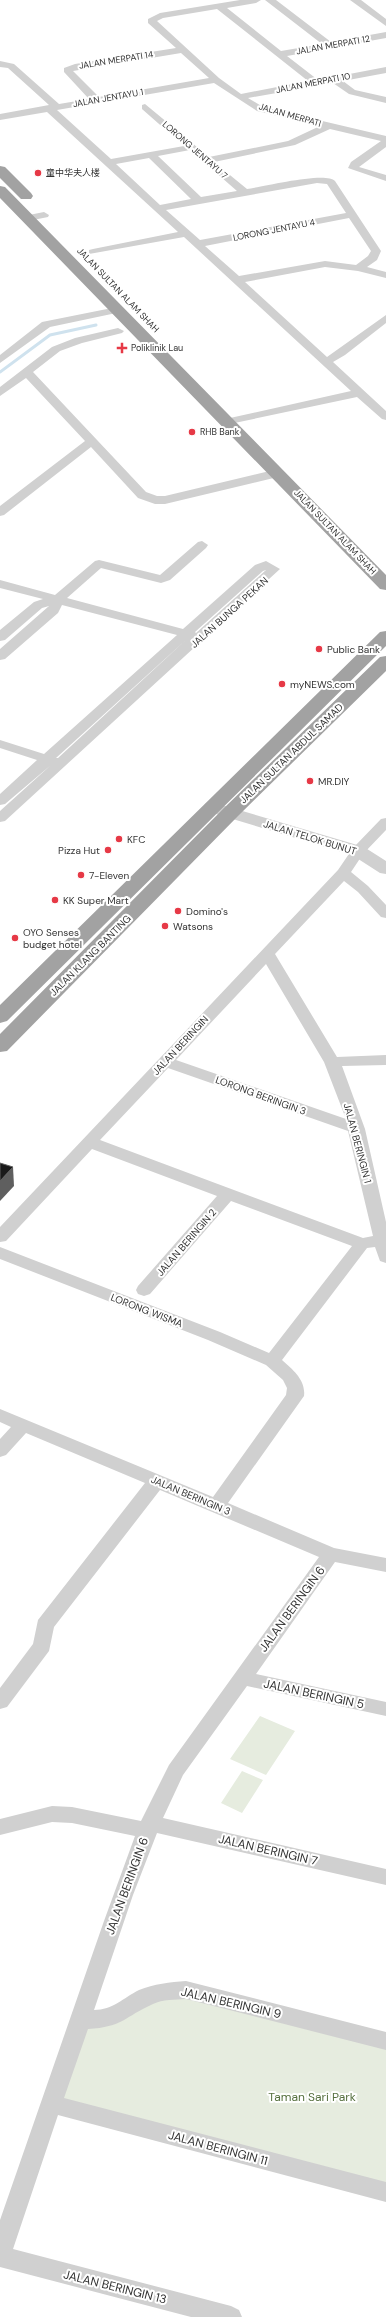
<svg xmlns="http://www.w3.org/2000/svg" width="386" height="2317" font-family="'DM Sans','Noto Sans SC',sans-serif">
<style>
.green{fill:#e6ecdf}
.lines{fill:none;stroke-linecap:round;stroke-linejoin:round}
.stream{stroke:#cfe2ee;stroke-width:3}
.minor{fill:#d0d0d0;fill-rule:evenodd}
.tertiary{fill:#d0d0d0;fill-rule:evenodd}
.trunk{fill:#a2a2a2;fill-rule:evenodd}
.shaded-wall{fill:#5f5f5f}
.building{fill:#1a1a1a;stroke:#5f5f5f}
.poi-dot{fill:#e63946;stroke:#fff;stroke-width:1.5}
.labels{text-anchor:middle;stroke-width:4;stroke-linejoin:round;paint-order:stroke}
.far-street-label{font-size:9px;fill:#333;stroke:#fff}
.far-poi-label{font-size:9px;fill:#333;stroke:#fff;text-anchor:start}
.street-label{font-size:10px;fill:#333;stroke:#fff}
.poi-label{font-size:10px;fill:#333;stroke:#fff;text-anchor:start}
.near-street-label{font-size:12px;fill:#333;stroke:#fff}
.near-park-label{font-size:12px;fill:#56703f;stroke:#fff}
</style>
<rect width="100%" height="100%" fill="#fff"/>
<!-- green -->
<path class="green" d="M260,1716L295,1731L266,1775L230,1759Z
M242,1771L263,1780L242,1813L221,1803Z
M162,1993L386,2042V2189L55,2105L84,2020Z"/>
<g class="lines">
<!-- stream -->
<path class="stream" d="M0,372L50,335L96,325"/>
<!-- minor -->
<path class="minor" d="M240,0H261L256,3L227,8L281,51L322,44L265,0H276L331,42L386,32V38L287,56L318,80L386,67V73L343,81L355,90L386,97V103L349,94L333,83L248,98L263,107L386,136V147L359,167L386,175V181L348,168L351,162L381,141L330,129L295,145L214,162L247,189C262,187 326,171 335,181L381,251L377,260L367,267L386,272V278L358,271L325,267L245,282L327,357L386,315V323L345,355L333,362L386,411V420L382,419L357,397L225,425L221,424L219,422L221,420L351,391L184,237L89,254V250L93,249L178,232L47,112L0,120V114L49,105L8,68L0,67V61L14,64L59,104L89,99L64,72V68L75,64L176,48L148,23V19L160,13ZM217,9L308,81L241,94L219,78L157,21L163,18ZM181,53L209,78L99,97L73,71ZM214,83L257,111L320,126L288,141L209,157L145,104L142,105V109L184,146L111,159L57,110ZM190,150L237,191L201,197L158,156ZM149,158L191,199L160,205L116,164ZM317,183L327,184L346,213L200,240L166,210ZM349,218L371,251L368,256L356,265L325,261L239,276L205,246Z
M350,0H361L386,19V26Z
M44,212L49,215L48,217L28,221L23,218L24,216Z
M117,307L122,310L121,312L50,327L0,363V355L42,322Z
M118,328L124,331L122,333L82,343L60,351L33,372L146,492L157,496H165L278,469L284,473L282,476L165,504H155L138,498L91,447L4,515L0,516V506L85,441L26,378L0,396V387L52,347L75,338Z
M202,541L208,545L206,548L170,580L161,583L101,568L67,598L183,629L255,565L266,561L280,569L5,821L0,822V811L51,765L5,804L0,805V794L37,760L0,748V740L44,754L177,635L62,605L58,613L5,659L0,660V649L49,606L42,608L5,640L0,641V630L34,602L43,599L0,588V580L55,595L95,561L99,560L160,575L198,542ZM266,570L196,633L195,632L263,571ZM188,638L58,758H56Z
M386,818V830L363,854L351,872L368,886L386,905V918L381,917L358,892L344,881L275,954L337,1057L386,1055V1065L342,1066L365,1129L386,1222V1263L380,1261L375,1247L367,1248L282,1360C293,1370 306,1380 304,1396L228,1503L334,1548L386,1558V1572L335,1562L256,1674L386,1702V1716L247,1686L183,1775L163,1818L386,1869V1885L157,1833L133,1895L94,2010C113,2010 123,1998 139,1990C154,1984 170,1982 186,1981L386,2032V2050L186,1999C175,2000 163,1999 153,2004C124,2017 123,2027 88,2029L64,2098L386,2182V2202L58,2115L13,2249L231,2306L239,2310L242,2317H191L0,2267V2220L104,1921L135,1836L72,1823L52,1822L0,1835V1819L52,1806L72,1807L141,1821L169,1765L319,1557L160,1490L54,1627L49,1651L7,1707L0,1709V1688L33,1644L38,1620L145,1483L26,1433L6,1455L0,1457V1439L11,1427L0,1422V1409L213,1497L286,1395L287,1388L283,1380L266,1365L208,1340L0,1259V1247L220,1332L269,1353L352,1246L231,1201L150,1294L144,1296L138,1294L136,1290L138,1286L217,1196L92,1149L6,1241L0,1242V1227L338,870L353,848L381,819ZM266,964L324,1062L346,1119L176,1060ZM168,1068L348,1131L373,1236L363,1238L100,1140Z"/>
<!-- tertiary -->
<path class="tertiary" d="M212,802L364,847L386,861V874L380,873L352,855L206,811L203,807L206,803Z"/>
<!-- trunk -->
<path class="trunk" d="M0,166L5,167L31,193L33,196L31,199H21L0,178Z
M0,186L5,187L386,575V590L380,589L0,198Z
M386,631V646L7,1021L0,1023V1005L380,632Z
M386,656V671L238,816L7,1051L0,1052V1034L224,808L380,657Z"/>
</g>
<!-- shaded-wall -->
<path class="shaded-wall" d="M13,1167L14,1186L0,1201V1181Z"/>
<!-- building -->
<path class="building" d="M0,1163L13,1167L0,1181Z"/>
<!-- markers -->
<g class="poi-dot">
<circle cx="38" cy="173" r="4"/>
<path d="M120 342h4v4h4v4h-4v4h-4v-4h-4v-4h4z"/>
<circle cx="192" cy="432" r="4"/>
<circle cx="319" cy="649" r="4"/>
<circle cx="282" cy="684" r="4"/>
<circle cx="310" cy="781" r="4"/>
<circle cx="119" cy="839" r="4"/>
<circle cx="108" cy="850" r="4"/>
<circle cx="81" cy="875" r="4"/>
<circle cx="55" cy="900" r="4"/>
<circle cx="178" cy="911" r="4"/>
<circle cx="165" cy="926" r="4"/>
<circle cx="15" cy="938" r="4"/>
</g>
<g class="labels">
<!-- far-street labels -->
<g class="far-street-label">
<text transform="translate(333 45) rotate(-10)" y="3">JALAN MERPATI 12</text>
<text transform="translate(116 60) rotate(-9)" y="3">JALAN MERPATI 14</text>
<text transform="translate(313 83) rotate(-11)" y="3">JALAN MERPATI 10</text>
<text transform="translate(108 98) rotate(-10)" y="3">JALAN JENTAYU 1</text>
<text transform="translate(290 115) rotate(16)" y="3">JALAN MERPATI</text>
<text transform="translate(195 150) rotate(41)" y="3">LORONG JENTAYU 7</text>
<text transform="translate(274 230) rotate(-11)" y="3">LORONG JENTAYU 4</text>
<text transform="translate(118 290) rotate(46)" y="3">JALAN SULTAN ALAM SHAH</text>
<text transform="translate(335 532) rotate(46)" y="3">JALAN SULTAN ALAM SHAH</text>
</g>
<!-- far-poi labels -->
<g class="far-poi-label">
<text x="46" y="176">童中华夫人楼</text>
<text x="131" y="351">Poliklinik Lau</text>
<text x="200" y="435">RHB Bank</text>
</g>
<!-- street labels -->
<g class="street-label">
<text transform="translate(229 612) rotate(-42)" y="4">JALAN BUNGA PEKAN</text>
<text transform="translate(291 753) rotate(-44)" y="4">JALAN SULTAN ABDUL SAMAD</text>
<text transform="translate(310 837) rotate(17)" y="4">JALAN TELOK BUNUT</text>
<text transform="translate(90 955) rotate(-45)" y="4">JALAN KLANG BANTING</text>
<text transform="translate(180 1045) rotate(-47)" y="4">JALAN BERINGIN</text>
<text transform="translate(261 1095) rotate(20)" y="4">LORONG BERINGIN 3</text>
<text transform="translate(358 1143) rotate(75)" y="4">JALAN BERINGIN 1</text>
<text transform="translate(186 1242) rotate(-49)" y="4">JALAN BERINGIN 2</text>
<text transform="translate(147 1310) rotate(21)" y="4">LORONG WISMA</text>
<text transform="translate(191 1495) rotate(23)" y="4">JALAN BERINGIN 3</text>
</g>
<!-- poi labels -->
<g class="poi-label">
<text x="327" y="653">Public Bank</text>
<text x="290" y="688">myNEWS.com</text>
<text x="318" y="785">MR.DIY</text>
<text x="127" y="843">KFC</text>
<text x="100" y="854" text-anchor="end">Pizza Hut</text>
<text x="89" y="879">7-Eleven</text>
<text x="63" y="904">KK Super Mart</text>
<text x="186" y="915">Domino's</text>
<text x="173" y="930">Watsons</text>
<text x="23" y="936">OYO Senses<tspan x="23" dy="12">budget hotel</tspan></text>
</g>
<!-- near-street labels -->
<g class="near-street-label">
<text transform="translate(292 1609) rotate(-54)" y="4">JALAN BERINGIN 6</text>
<text transform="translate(314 1694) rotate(12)" y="4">JALAN BERINGIN 5</text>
<text transform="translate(268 1850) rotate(13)" y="4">JALAN BERINGIN 7</text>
<text transform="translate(127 1886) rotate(-70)" y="4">JALAN BERINGIN 6</text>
<text transform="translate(231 2003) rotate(13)" y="4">JALAN BERINGIN 9</text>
<text transform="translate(218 2148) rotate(15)" y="4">JALAN BERINGIN 11</text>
<text transform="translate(115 2287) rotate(14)" y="4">JALAN BERINGIN 13</text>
</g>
<!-- near-park labels -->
<g class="near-park-label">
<text x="312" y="2101">Taman Sari Park</text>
</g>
</g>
</svg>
